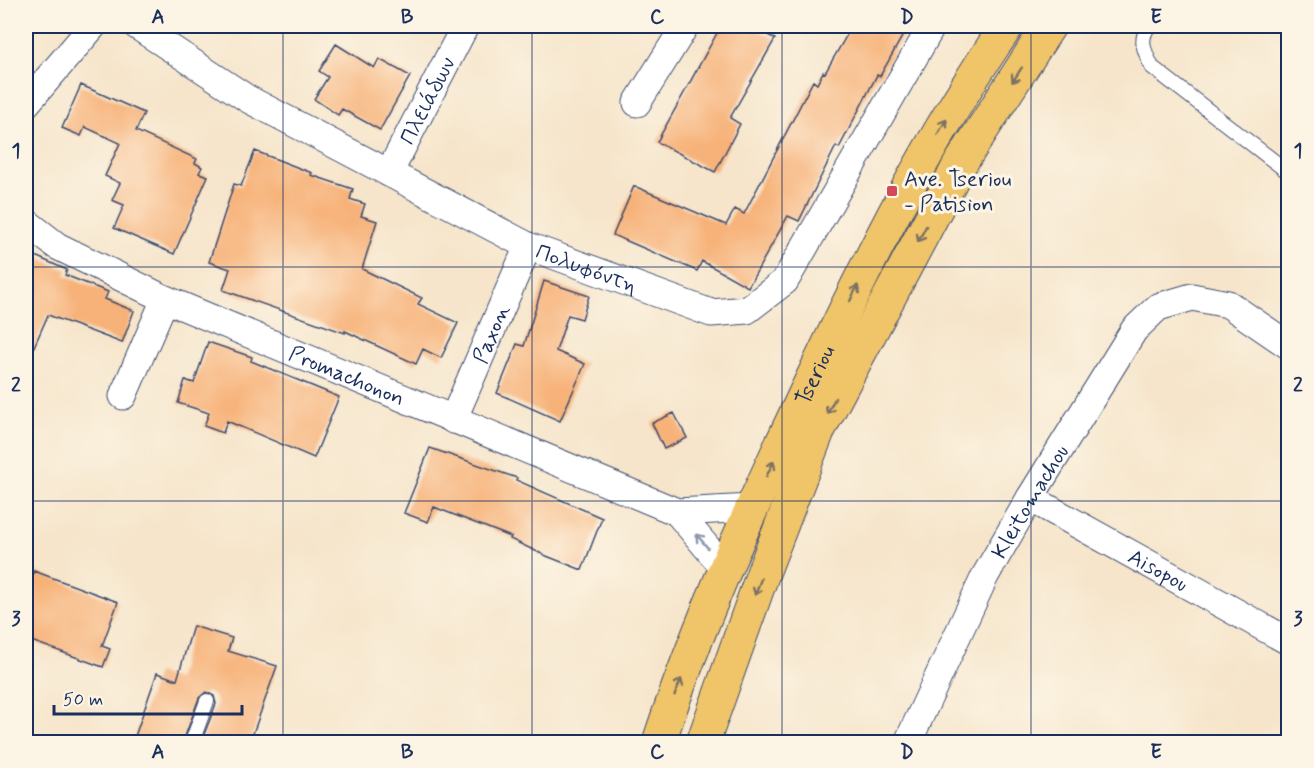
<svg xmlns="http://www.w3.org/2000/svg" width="1314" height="768" font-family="Mynerve,sans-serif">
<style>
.building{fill:#f7b279}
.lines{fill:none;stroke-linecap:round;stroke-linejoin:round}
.lane-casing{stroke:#3c4a6e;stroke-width:16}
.street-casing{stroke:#3c4a6e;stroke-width:29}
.primary-casing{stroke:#3c4a6e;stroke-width:35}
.lane{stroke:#fff;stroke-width:14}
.street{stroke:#fff;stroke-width:27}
.primary{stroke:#f0c469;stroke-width:33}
.oneway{stroke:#7b7263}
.oneway2{stroke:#8d97ae}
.grid{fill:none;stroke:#1b2f5e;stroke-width:1.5;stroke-opacity:0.55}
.poi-dot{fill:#d1495b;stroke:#fcf5e5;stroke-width:2}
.labels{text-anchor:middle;stroke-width:6;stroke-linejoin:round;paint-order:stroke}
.street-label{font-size:22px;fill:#1b2f5e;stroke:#fcf5e5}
.poi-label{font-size:22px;fill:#1b2f5e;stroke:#fcf5e5;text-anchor:start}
.neatline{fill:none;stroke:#1b2f5e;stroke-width:2}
.grid-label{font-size:20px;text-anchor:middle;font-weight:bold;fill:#1b2f5e}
</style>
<rect width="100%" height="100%" fill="#fcf5e5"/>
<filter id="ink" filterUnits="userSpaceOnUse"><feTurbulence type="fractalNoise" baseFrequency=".0167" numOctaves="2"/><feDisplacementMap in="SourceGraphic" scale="12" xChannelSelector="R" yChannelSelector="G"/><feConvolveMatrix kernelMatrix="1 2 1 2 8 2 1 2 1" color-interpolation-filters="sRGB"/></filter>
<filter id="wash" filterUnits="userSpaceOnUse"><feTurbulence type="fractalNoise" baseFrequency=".008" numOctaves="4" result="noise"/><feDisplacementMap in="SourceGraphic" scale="24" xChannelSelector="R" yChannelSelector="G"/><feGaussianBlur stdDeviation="1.35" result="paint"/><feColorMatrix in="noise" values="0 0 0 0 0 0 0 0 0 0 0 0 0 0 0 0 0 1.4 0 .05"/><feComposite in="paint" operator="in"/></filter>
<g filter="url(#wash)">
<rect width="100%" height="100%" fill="#f6e5cb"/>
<g id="blocks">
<!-- building -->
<path class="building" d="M721,26H752L775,39L730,118L740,124L715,172L657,142Z
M852,26H908L880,76L877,75L839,148L836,146L799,221L788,216L748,287L702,261L697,271L613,235L634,186L726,225L735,209L744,214L813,81L817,84L823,72L825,73Z
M336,44L374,68L379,59L410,76L380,130L342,109L338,115L314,99L328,77L319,71Z
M81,85L144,113L136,131L197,159L195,163L202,167L199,173L208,176L174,254L114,228L124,205L112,200L120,183L105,176L120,143L85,127L81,136L62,128Z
M255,151L312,173L311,175L353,189L350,199L365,204L361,216L377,221L362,269L422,298L418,304L458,323L441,358L423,349L416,364L345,331V333L223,290L230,269L209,262L234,184L241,186Z
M26,252L67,270L65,275L108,292L105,299L134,311L122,343L48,315L26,365Z
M544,281L589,296L582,319L568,315L556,351L585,364L560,421L497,393L517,344L524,346Z
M208,342L252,357L251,361L339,397L314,458L227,421L223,433L204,426L209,413L178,403L185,380L194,383Z
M674,413L687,438L664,449L652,423Z
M430,448L517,478L516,480L602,518L582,570L544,555L510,539L511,537L434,507L428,522L404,513Z
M34,571L118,602L102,646L110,649L103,667L26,639V594Z
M193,626L232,638L228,651L277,666L250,742H201L216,704L214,696L206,692L199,698L183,742H133L157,673L177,680Z"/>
</g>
</g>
<g filter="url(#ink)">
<use href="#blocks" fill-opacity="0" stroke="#3c4a6e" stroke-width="1.5"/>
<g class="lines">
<!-- lane casing -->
<g class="lane-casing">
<path id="lane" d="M1149,26C1138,40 1145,52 1152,67L1288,172
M192,742L207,701"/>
</g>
<!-- street casing -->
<g class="street-casing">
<g id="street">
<path id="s1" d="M137,26L248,99L528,246L711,313L747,310L785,281L932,26"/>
<path d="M637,103L685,26"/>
<path d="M26,104L93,26"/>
<path id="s2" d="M389,173L465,26"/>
<path id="s3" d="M26,222L57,246L165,299L677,512L751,508"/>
<path d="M123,396L165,299"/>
<path id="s4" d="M453,420L528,246"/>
<path id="s5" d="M1030,498L1288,641"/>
<path d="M677,512L726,570"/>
<path id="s6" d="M908,742L985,576L1030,498L1134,330L1158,307L1192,297L1228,304L1288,345"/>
</g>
</g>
<!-- primary casing -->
<g class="primary-casing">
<g id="primary">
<path id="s7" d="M659,742C700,618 756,497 812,379C870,257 930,136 1007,26"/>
<path d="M703,742L763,573L818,431L960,164L1049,26"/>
</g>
</g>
<!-- lane -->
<use href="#lane" class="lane"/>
<!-- street -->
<use href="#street" class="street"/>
<!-- primary -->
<use href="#primary" class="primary"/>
</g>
<!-- one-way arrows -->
<defs><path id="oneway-shaft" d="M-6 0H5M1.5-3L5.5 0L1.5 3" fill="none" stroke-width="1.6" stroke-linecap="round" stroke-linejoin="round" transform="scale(1.5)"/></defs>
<g class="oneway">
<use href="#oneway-shaft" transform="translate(1017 75) rotate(123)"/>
<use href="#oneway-shaft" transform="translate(942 127) rotate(-59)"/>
<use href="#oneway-shaft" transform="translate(922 234) rotate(118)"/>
<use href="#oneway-shaft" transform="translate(854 293) rotate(-64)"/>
<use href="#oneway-shaft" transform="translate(831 406) rotate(118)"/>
<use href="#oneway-shaft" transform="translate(770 469) rotate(-64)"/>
<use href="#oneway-shaft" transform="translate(758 587) rotate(110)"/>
<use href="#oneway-shaft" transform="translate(678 687) rotate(-68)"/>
</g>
<use class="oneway2" href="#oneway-shaft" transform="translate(702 541) rotate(-130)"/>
</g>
<!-- grid -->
<path class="grid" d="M283,26V742M532,26V742M782,26V742M1031,26V742M26,267H1288M26,501H1288"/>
<!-- markers -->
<rect class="poi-dot" x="886" y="185" width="12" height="12" rx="3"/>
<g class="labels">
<!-- street labels -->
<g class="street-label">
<text dy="8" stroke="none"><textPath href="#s2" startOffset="82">Πλειάδων</textPath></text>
<text dy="8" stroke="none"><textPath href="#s1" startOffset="512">Πολυφόντη</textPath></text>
<text dy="8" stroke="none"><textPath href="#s4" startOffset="94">Paxon</textPath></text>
<text dy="8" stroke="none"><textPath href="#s7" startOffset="399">Tseriou</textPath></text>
<text dy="8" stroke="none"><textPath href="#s3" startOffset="357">Promachonon</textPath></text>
<text dy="8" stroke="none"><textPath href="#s6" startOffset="270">Kleitomachou</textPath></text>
<text dy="8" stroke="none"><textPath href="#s5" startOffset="147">Aisopou</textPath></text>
</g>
<!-- poi labels -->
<g class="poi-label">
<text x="904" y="186">Ave. Tseriou<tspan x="904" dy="25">- Patision</tspan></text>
</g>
</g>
<!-- margin -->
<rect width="1314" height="768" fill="none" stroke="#fcf5e5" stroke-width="66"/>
<!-- scale -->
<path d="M54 705v9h188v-9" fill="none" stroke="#1b2f5e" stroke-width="3"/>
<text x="63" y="705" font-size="18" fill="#1b2f5e" stroke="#fcf5e5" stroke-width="4.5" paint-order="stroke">50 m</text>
<rect x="33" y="33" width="1248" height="702" class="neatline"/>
<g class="grid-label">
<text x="158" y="23">A</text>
<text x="407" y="23">B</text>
<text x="657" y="23">C</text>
<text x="907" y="23">D</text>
<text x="1156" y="23">E</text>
<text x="16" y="157">1</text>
<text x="1298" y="157">1</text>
<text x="16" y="391">2</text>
<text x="1298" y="391">2</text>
<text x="16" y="625">3</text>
<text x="1298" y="625">3</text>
<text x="158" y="758">A</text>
<text x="407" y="758">B</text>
<text x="657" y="758">C</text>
<text x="907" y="758">D</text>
<text x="1156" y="758">E</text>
</g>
</svg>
